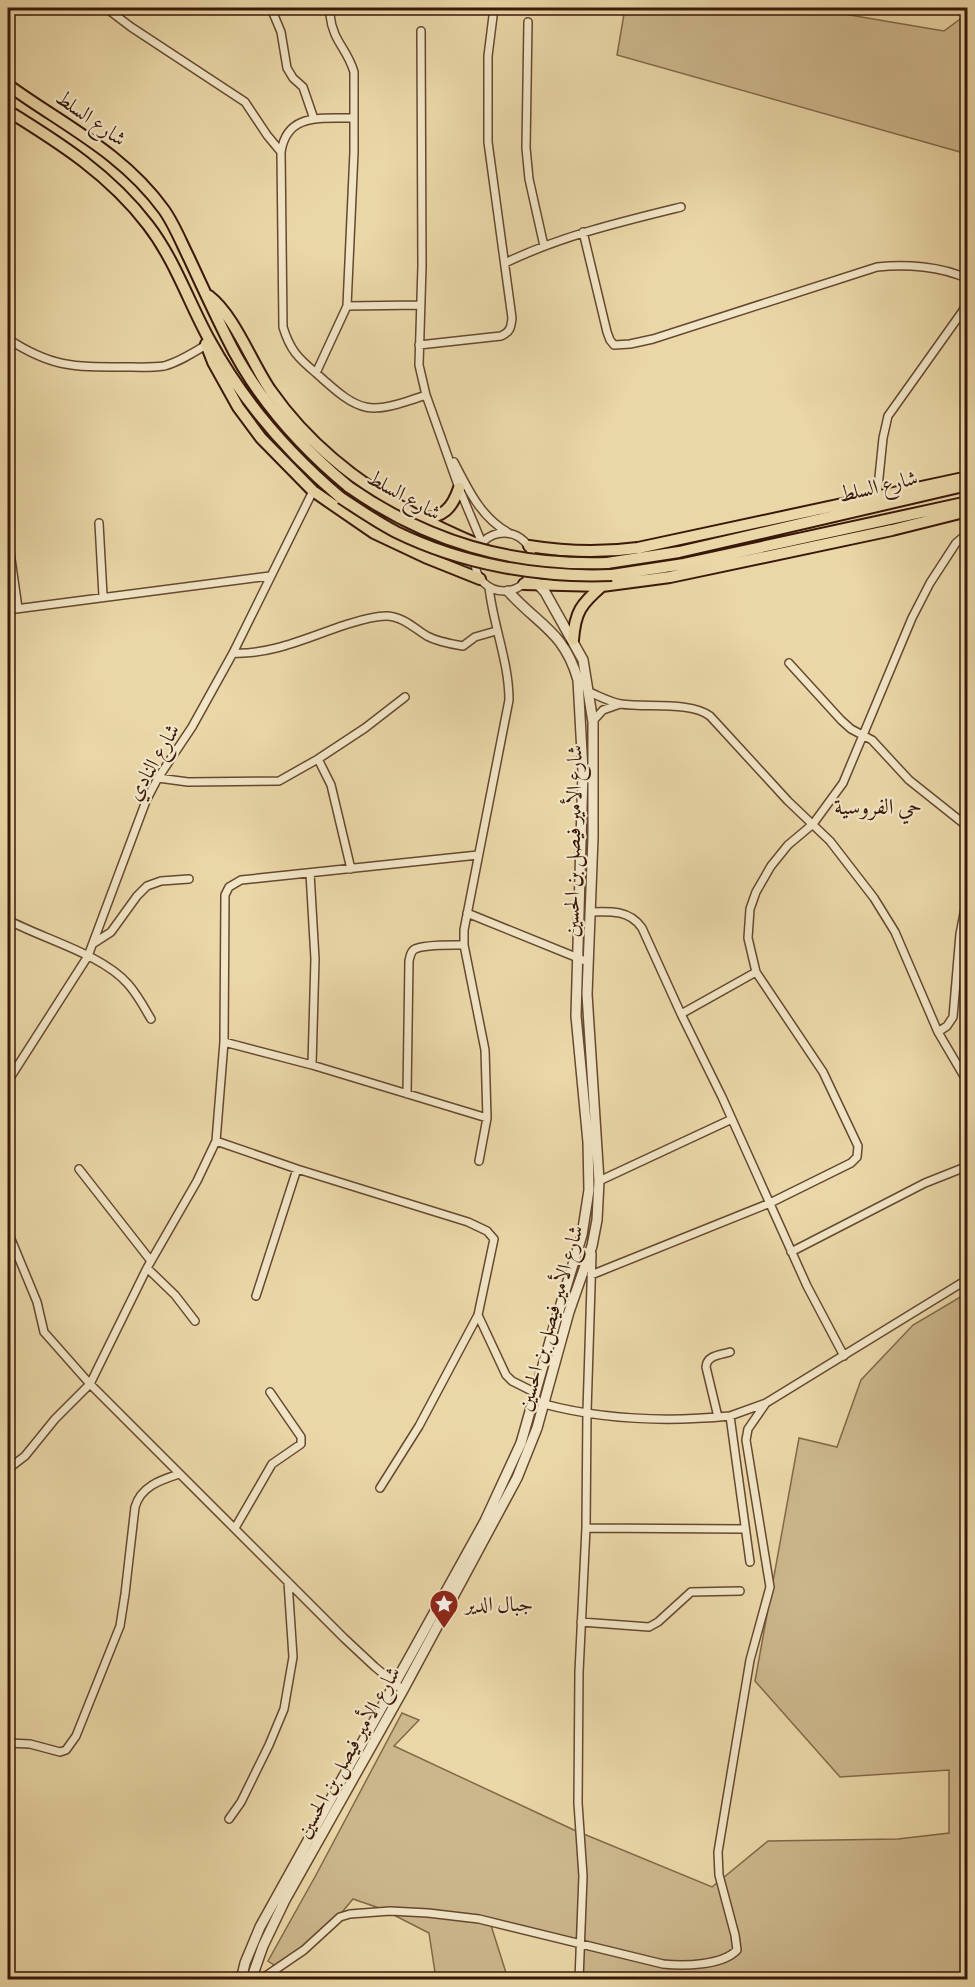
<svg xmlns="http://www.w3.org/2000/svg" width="975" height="1987" font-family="Alegreya,Amiri,serif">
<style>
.green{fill:#ccb78c;stroke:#83684a;stroke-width:1.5}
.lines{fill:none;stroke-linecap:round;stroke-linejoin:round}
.minor-casing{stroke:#664830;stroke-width:10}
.tertiary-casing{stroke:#664830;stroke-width:12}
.primary-casing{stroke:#3a1809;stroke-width:14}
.minor{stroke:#f1e5c6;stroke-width:7}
.tertiary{stroke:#f1e5c6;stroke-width:9}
.primary{stroke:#ead7a7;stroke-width:10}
.primary-bridge-casing{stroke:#3a1809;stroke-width:14;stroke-linecap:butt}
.primary-bridge{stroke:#ead7a7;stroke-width:10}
.labels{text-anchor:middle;stroke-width:4.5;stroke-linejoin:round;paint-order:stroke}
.street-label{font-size:21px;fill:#3a1809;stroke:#f1e5c6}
.poi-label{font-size:21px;fill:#3a1809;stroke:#f1e5c6;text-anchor:start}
.neighbourhood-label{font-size:22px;fill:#3a1809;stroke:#f1e5c6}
</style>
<rect width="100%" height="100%" fill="#ead7a7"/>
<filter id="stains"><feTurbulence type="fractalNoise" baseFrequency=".00333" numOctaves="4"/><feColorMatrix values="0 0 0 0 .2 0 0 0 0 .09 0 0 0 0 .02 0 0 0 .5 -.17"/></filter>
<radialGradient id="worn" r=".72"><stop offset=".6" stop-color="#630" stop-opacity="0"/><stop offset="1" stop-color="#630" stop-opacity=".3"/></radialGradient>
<!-- green -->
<path class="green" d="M625,8H808L944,31L967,14V154L617,55Z
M967,1293V1979H578L576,1943L489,1919L508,1979H436L429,1933L382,1909L353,1899L323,1935L280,1969L268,1961L316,1875L402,1713L419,1720L394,1746L574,1830L712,1887L768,1841L898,1839L949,1833V1770L840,1777L755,1681L799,1438L837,1447L861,1380L913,1325Z"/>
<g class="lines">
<!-- minor casing -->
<g class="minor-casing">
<path id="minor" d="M106,8L131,27L245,102L267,135L281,152
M271,8L281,32L287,68L293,78L303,87L314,119
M330,15C333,42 347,48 354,72V152L347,306
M528,22L526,148L529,179L544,246
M421,31L422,266L419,365L426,395L459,488L482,543
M353,118C322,119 287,112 281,152L283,327C290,350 298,358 316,373L347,306L420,305
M583,232L607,332L610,340L614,345L630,344L653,339L877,267C906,264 941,266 968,279
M505,263C561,236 620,222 681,207
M968,301L962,312L968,315
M8,339C51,367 73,367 122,367C136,367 151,368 164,366C179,362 193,353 206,345
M419,345L501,336C510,332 511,328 512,318L488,142V56L494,8
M316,373C362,415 368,415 426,395
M454,462C468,489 481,518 509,533
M877,497L883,438L888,416L962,312
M99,523L103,596
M475 562a29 29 0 1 1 58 0a29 29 0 1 1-58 0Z
M8,538L18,608
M8,610L270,576
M233,653C272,655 308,637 345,625C358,621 372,616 386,616C402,616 414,628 427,636C438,642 451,644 463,646L475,637L496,631
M789,663L841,720L851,729L872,740L909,780L968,827
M589,692C599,696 610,702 621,704C646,708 690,701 710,716L788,801L830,841L874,898L895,932L938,1032L968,1083
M593,721L603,710L620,704
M318,759L365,728L405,697
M158,778L188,782L279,781L318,759L331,785L351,869
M310,873L315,959L312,1065
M590,912C610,911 630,910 642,928L681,1014L722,1097L807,1286L844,1356
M467,913L588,962
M8,920C43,939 102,954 128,984C137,994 144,1007 151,1019
M94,943L111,932L137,896L147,886L161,881L189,879
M681,1014L756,972
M938,1032L947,1026L953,1017L960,934L968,893
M224,1042L312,1065L487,1118
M8,1081L88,956L146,801L158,778L192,727L233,653L313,491
M407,1094L409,961C410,956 411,951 415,949C425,944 452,945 464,945
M216,1141L297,1169L468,1222L487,1231L494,1239L478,1315L419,1426L380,1488
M479,1161L487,1118L485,1050L464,945V930L509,700C509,662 493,625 489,587
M79,1169L151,1261
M599,1181L732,1119
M8,1232L37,1302L44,1332L90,1384L55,1419L25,1456L8,1469
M791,1252L925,1183L968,1166
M147,1268L175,1295L195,1321
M591,1275L770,1203L851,1163L857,1157L858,1146L823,1072L756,972L748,938L750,909L756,892L771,866L788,845L813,824L843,783L912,618L930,583L956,543L968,533
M256,1296L297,1169
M478,1315L506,1375L512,1381L536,1393
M544,1404C604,1420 668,1422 730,1416L750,1562
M730,1416L766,1403L968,1279
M718,1417L706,1367C707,1355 720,1355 730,1352
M235,1528L272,1464L301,1444V1437L270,1392
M586,1528L745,1529
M581,1622L649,1627L658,1622L691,1592L740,1591
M403,1690L375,1667L344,1638L90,1384L147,1268L197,1181L216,1141L224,1042L225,895L229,887L241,880L478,855
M8,1743L30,1744L60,1752L66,1750L76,1736L120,1626L125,1594L135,1507C141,1486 161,1480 179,1474
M229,1819L241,1802L269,1745L284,1709L293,1657L288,1582
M260,1980L304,1950L340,1917L350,1914L390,1911L428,1913L479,1919L663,1964C683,1966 722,1966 737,1950L735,1935L719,1875L718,1852L750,1660L770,1587L746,1440L748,1429L766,1403
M579,1980L583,1876L578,1803L579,1672L586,1528L587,1412L592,1254"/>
</g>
<!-- tertiary casing -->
<g class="tertiary-casing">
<path id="tertiary" d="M241,1980L245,1963L260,1927L485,1521L521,1443L554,1327L582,1235L589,1190L588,1142L576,1016L583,771L578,680C564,631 538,625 508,591
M251,1980L263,1946L285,1900L403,1690L517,1478L537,1428L569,1312L592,1246L597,1220L599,1181L587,994L593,837V722L583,660L545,592L530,576"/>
</g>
<!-- primary casing -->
<g class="primary-casing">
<path id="primary" d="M8,85C63,125 122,152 164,210C174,224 181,242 189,258C201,284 213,310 226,336C255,396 298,445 349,487
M8,111C60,143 110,175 148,225C175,260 189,303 210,341C244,403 288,453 341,498
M209,296C235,316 252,364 271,391C322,464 397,511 477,544
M206,344L213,362L238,407L261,438L313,491L374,533L425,557L480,579
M421,519C443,517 452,509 459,488
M529,546C566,552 601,553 638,548L968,477
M607,563L679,552L968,485
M612,575L684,564L968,502
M524,584L602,586L670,577L892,530L968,511
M573,640C575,612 581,604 602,586"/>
</g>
<!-- minor -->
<use href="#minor" class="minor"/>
<!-- tertiary -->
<use href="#tertiary" class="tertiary"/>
<!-- primary -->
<use href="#primary" class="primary"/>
<!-- primary-bridge casing -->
<g class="primary-bridge-casing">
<path id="primary-bridge" d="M349,487C428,542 511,566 607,563
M341,498C359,510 377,522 396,532C461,564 539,578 612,575"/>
</g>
<!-- primary-bridge -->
<use href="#primary-bridge" class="primary-bridge"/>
</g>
<!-- icons -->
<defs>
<g id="sight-pin" transform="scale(1.5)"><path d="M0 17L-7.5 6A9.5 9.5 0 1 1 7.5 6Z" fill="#8f2418" stroke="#f1e5c6"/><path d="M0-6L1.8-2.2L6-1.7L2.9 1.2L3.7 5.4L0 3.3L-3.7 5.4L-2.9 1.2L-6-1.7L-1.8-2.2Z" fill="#fff"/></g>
</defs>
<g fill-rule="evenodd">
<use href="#sight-pin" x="444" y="1604"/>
</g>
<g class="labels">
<!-- street labels -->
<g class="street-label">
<text transform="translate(91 118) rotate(35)" y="7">شارع السلط</text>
<text transform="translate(878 486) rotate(-13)" y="7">شارع السلط</text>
<text transform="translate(404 495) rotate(29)" y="7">شارع السلط</text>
<text transform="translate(153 762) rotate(-60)" y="7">شارع النادي</text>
<text transform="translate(573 841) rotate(-89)" y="7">شارع الأمير فيصل بن الحسين</text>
<text transform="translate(550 1318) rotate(-74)" y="7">شارع الأمير فيصل بن الحسين</text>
<text transform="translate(348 1752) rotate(-61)" y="7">شارع الأمير فيصل بن الحسين</text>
</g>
<!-- poi labels -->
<g class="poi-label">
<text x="465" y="1611">جبال الدير</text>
</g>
<!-- neighbourhood labels -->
<g class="neighbourhood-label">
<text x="878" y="814">حي الفروسية</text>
</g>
</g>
<!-- margin -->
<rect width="975" height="1987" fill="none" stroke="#ead7a7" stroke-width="30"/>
<rect x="9" y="9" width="957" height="1969" fill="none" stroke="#3a1809" stroke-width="3"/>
<rect x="15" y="15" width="945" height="1957" fill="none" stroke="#3a1809" stroke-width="1.5"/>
<rect width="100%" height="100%" filter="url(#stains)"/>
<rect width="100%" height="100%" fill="url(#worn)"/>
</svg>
